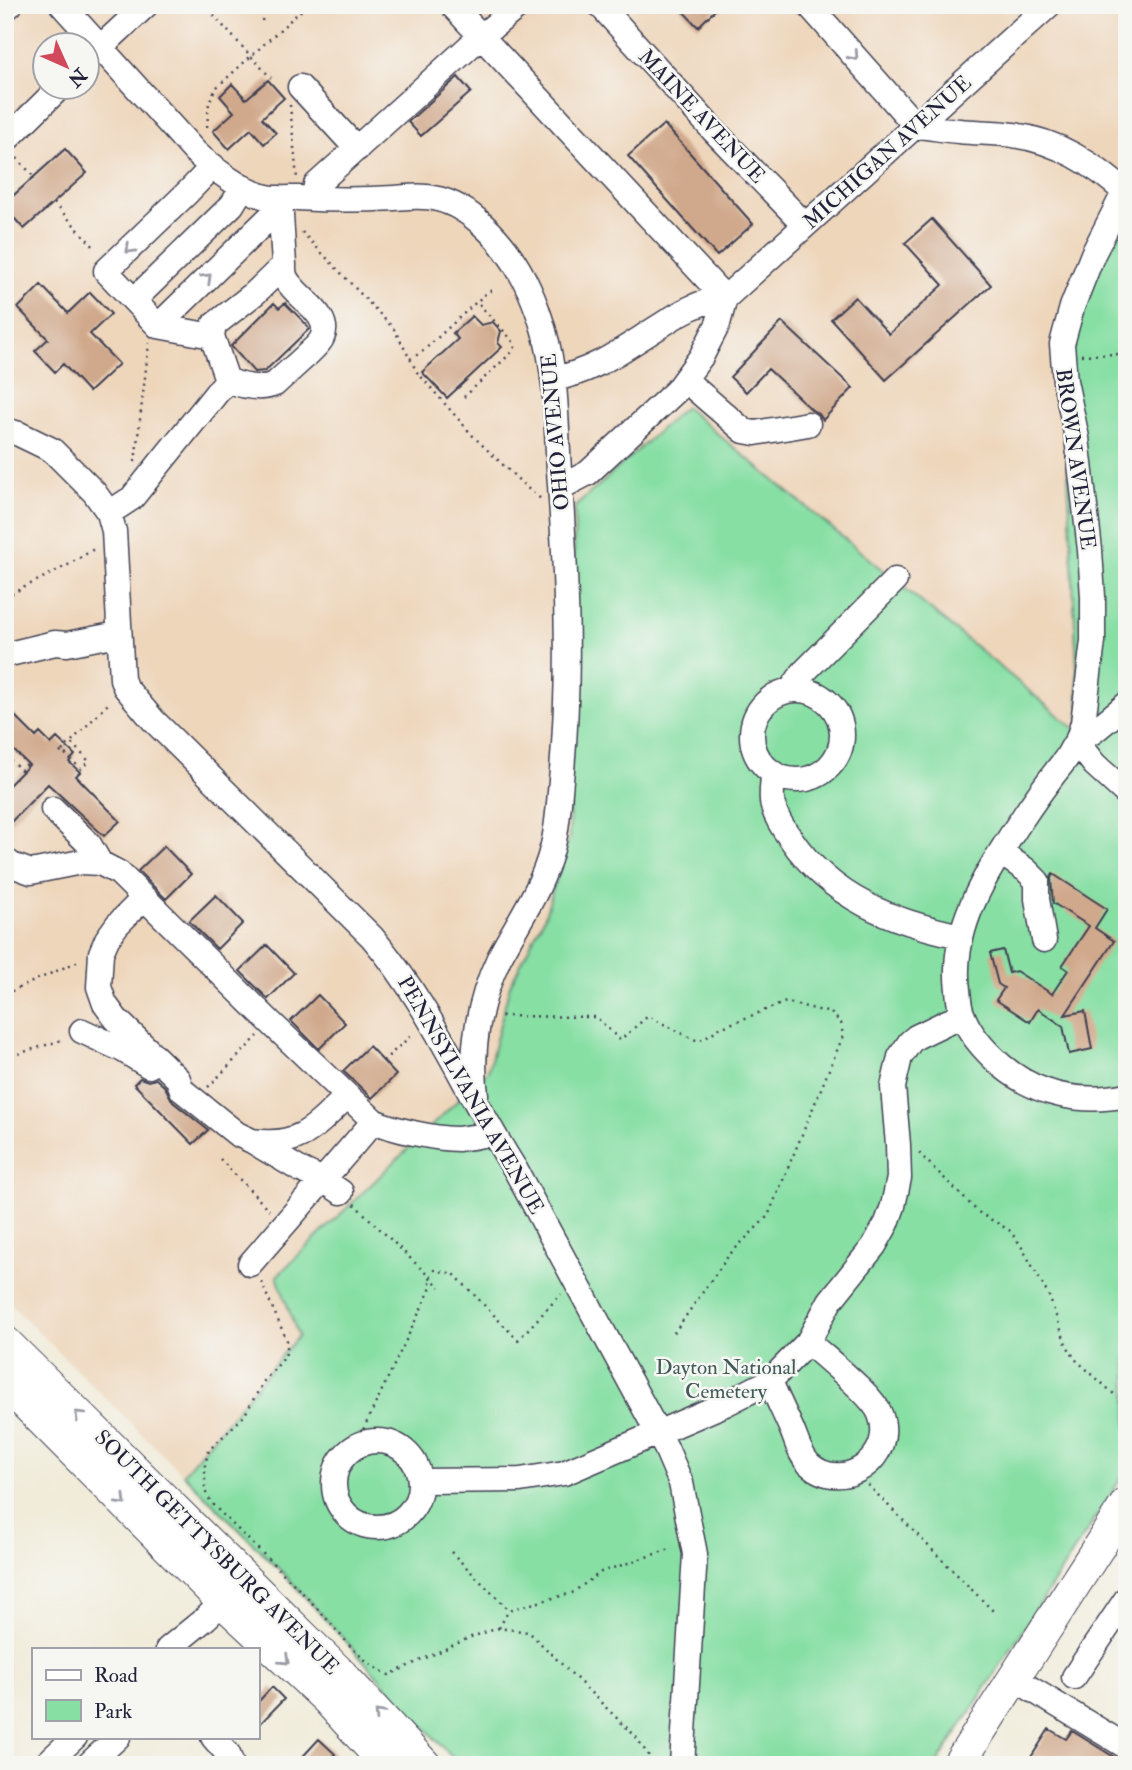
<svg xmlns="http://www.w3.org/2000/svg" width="1132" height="1770" font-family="'IM FELL Double Pica',serif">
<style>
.built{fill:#eed6bb;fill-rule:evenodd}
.green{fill:#87dfa4;stroke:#548070;stroke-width:2}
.building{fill:#d0a88b}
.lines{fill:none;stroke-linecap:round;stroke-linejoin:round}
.minor-casing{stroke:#414053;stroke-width:27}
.major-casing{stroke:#414053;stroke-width:34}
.path{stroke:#414053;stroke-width:2.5;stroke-dasharray:2 5;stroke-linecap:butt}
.minor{stroke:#fff;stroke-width:24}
.major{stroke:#fff;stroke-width:32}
.oneway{stroke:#9c9ca7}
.labels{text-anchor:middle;stroke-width:5;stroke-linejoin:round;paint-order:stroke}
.street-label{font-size:21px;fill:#22223b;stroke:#f6f6f2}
.park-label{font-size:21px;fill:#405b5a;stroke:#f6f6f2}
</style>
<rect width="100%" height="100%" fill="#f6f6f2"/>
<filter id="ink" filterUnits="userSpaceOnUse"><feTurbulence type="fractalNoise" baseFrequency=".0143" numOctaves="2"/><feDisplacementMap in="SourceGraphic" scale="14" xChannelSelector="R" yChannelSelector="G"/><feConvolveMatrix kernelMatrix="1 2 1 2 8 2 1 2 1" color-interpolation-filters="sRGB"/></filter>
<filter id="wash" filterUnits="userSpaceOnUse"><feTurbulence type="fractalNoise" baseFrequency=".00686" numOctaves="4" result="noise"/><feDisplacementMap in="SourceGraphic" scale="28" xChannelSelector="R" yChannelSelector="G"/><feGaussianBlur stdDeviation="1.57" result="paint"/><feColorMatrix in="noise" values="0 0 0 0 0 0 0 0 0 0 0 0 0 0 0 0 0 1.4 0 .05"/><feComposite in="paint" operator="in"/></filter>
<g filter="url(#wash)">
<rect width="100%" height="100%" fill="#f1ecda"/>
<!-- built -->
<path class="built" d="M5,5H1127V1470L937,1765H459L284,1574L5,1299ZM46,46H88V88H46Z"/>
<!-- green -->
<path class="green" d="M1127,184V1469L936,1765H459L284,1574L183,1474L298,1336L277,1276L488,1071L510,985L544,918L569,839L575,507L685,407L1080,733L1062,344Z"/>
<g id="blocks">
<!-- building -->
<path class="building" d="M677,5H720L698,27Z
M458,77L471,92L421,136L408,122Z
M268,80L284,98L262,118L276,133L264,144L251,129L229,149L213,131L234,112L220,96L232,84L246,99Z
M664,124L753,224L717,256L628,156Z
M65,149L87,173L24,229L5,208V203Z
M932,219L991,285L886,380L831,319L855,297L889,334L943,285L905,243Z
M41,285L68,313L90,292L111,314L90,334L119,364L89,392L63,364L55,372L35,351L48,339L18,308Z
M274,303L279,308L285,303L306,324L309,329L265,371L254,372L231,346Z
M472,316L481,325L493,322L501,331L498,343L502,347L447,398L422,372L458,339L453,333Z
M782,322L853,388L823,420L819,414L812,410L768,369L746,392L730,377Z
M5,706L36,737L40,733L51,744L57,738L75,755L69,762L80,772L76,776L120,821L104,836L48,784L5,828V789L29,765L5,742Z
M164,846L191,874L166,899L138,871Z
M1053,874L1107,909L1095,928L1114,941L1065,1015L1085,1011L1092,1049L1069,1054L1063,1026L1038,1009L1030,1022L996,1000L1004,988L998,984L990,953L1003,950L1009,973L1016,971L1052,994L1068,970L1062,966L1089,926L1053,903L1051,878Z
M216,895L243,923L217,949L189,921Z
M267,945L294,973L268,999L240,971Z
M318,995L345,1023L319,1049L291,1021Z
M369,1046L396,1075L372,1098L343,1071Z
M140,1078L148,1081L156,1079L165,1087L173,1102L208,1130L193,1144L134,1084Z
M272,1687L284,1699L257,1727V1703Z
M1049,1729L1066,1739L1072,1731L1127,1765H1026Z
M319,1739L335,1754L332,1757L340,1765H295Z"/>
</g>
</g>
<g filter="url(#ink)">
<use href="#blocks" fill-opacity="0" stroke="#414053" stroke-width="2"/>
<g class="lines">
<!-- minor casing -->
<g class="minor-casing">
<path id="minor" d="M62,5L195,152C211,167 245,193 267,197C276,199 288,198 297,198C330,200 363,200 395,198C409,197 423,195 438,199C455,203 471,214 484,226C515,254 533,292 544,331C557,376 556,424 559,470C566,570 571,670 562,770C559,796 559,823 552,849C542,889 518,921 499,958C479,1000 470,1049 476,1095
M452,5L725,298L718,324L701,357L676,391L588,473L561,487
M600,5L713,130L805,225
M809,5L916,126C930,127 945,130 959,131C977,133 995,132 1013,135C1058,141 1094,164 1127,194
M5,9L10,5
M88,59L146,5
M300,87L357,149
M5,141L59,88
M314,199L316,185L480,37L520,5
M134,300L232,205L243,187
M158,326L272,215L280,198
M212,336L158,326L106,271L188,192L213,166
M553,379C594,372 626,347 660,326C681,312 700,301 725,298L1049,5
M227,380C242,386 261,390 275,384C284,375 319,346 322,338C334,314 292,296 285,276C284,273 284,269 284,265
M685,380L744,431L755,433L808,424
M5,430L19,434L52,450L94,492L109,513L114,531L122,679L125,687L153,720L372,937C432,1007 466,1093 515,1169L666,1448L681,1483L695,1554L682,1765
M109,513L132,498L227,380L212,336L214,325L255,293L284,265L280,198
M5,655L55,643L67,644L118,634
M791,690L803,673L895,580
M752 735a45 45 0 1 1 90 0a45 45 0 1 1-90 0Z
M1127,704C1116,713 1105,722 1094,731C1089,735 1081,738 1076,742C1072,747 1069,755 1065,760C1048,781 1033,802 1018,825C986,874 950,928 958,990C959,999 959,1008 963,1016C970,1035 987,1053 1002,1066C1038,1096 1082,1104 1127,1095
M1077,742L1083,723L1093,641V597L1090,550L1077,438L1065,381L1062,344L1072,307L1093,254L1127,187
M1077,742L1094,764L1127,794
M773,774C773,783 770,797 773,806C776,817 784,830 791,839C832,899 893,922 961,936
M53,809L89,844L100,863
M1001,853L1026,870L1037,881V899L1044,940
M5,860L12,865L31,872L81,862L100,863L119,873L271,1023L374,1121C393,1130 437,1139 458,1139C469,1138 480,1136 491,1133
M144,898L117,925L107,939L101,953L99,987L105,1004L116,1019L178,1079L182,1090L237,1134L252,1141L299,1169L323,1180L341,1192
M82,1031L123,1050L149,1066
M253,1141C300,1148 316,1126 347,1096
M250,1264L374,1121
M770,1381C777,1398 785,1414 792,1430C797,1442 800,1455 809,1464C843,1495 897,1457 880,1414C873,1395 825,1358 808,1342
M334 1484a43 43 0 1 1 86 0a43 43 0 1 1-86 0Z
M421,1481L520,1480L564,1473L725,1404L770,1381L808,1342L830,1301L874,1246L887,1223L893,1206L899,1178L898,1145L893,1087L900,1057L910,1042L916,1037L947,1022L963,1016
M168,1649L206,1618L236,1590
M1074,1677L1127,1598
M1013,1678L1127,1747
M213,1737L228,1754L232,1765
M45,1765L75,1737
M88,1765L118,1737"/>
</g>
<!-- major casing -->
<g class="major-casing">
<path id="major" d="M5,1342L342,1675L425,1765
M5,1383L223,1602L327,1699L387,1765
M958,1765L1127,1503"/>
</g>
<!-- path -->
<path class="path" d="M204,5L271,78
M262,21L265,5
M290,105L297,179
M207,127L209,102L216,88L307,5
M17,158L34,177
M54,203L95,248
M302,232L394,329L417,372L474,437L526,487L541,499
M1127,274C1120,281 1118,289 1127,295
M1081,355L1122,354L1127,352
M410,359L422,352L484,295L492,290
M464,397L511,353L515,347L512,340L477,302
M135,462L149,343
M5,597L68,565L94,549
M62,751L109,703
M60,753L62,751L81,769L89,761L71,743
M5,755L21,770L27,764
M5,994L81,960
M501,1016L596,1017L620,1040L648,1016L693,1039L699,1041L720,1028L786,1002L831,1013L841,1023L843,1036L768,1216L729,1255L671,1337
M5,1058L65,1039
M383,1061L414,1033
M208,1087L258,1036
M919,1153L978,1212L1009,1230L1020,1244L1049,1296L1066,1344L1075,1359L1115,1395
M220,1159L269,1210
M354,1204L440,1287
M261,1282L288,1343L285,1357L264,1381L244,1416L209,1450L205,1464V1491L212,1504C246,1538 282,1571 315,1606C340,1632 354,1658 389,1675L471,1637L499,1628L529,1632L636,1737L655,1765
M363,1443L362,1432L430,1290V1277L435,1270L454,1274L518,1340L561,1294
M868,1485L994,1612
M451,1552L509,1610L572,1593L601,1572L673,1548
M499,1628L509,1610"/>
<!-- minor -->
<use href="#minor" class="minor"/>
<!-- major -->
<use href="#major" class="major"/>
</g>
<!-- one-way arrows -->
<defs><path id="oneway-chevron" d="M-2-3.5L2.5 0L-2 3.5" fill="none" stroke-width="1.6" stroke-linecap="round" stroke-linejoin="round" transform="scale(1.75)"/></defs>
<g class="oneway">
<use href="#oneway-chevron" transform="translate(854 56) rotate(48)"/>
<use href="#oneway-chevron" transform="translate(130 249) rotate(136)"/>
<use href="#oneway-chevron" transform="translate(207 278) rotate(-44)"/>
<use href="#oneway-chevron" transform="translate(79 1415) rotate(-135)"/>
<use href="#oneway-chevron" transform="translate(122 1501) rotate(45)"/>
<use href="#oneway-chevron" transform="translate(285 1660) rotate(43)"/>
<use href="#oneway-chevron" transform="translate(379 1714) rotate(-133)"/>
</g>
</g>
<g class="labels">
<!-- street labels -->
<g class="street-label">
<text transform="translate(702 116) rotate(47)" y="7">MAINE AVENUE</text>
<text transform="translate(887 152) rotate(-42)" y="7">MICHIGAN AVENUE</text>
<text transform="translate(555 432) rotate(-95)" y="7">OHIO AVENUE</text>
<text transform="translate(1076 459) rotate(82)" y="7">BROWN AVENUE</text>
<text transform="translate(471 1095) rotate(60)" y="7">PENNSYLVANIA AVENUE</text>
<text transform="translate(217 1552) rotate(45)" y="7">SOUTH GETTYSBURG AVENUE</text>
</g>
<!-- park labels -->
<g class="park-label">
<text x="726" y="1374">Dayton National<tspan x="726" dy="24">Cemetery</tspan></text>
</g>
</g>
<!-- margin -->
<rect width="1132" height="1770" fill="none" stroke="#f6f6f2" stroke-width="28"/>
<!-- legend -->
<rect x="32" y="1648" width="228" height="91" fill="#f6f6f2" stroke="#a1a1a9" stroke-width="2"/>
<rect x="46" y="1670" width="35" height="10" fill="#ffffff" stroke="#a1a1a9" stroke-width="2"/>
<text x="94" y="1682" font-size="21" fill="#22223b">Road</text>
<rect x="46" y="1700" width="35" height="21" fill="#87dfa4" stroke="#a1a1a9" stroke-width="2"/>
<text x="94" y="1718" font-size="21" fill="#22223b">Park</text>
<!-- north arrow -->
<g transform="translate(66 66) rotate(135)"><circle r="33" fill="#f6f6f2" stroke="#a1a1a9" stroke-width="2"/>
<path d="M0-5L12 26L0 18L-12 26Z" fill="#d1495b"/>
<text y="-10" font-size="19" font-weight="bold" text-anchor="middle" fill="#22223b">N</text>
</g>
</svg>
